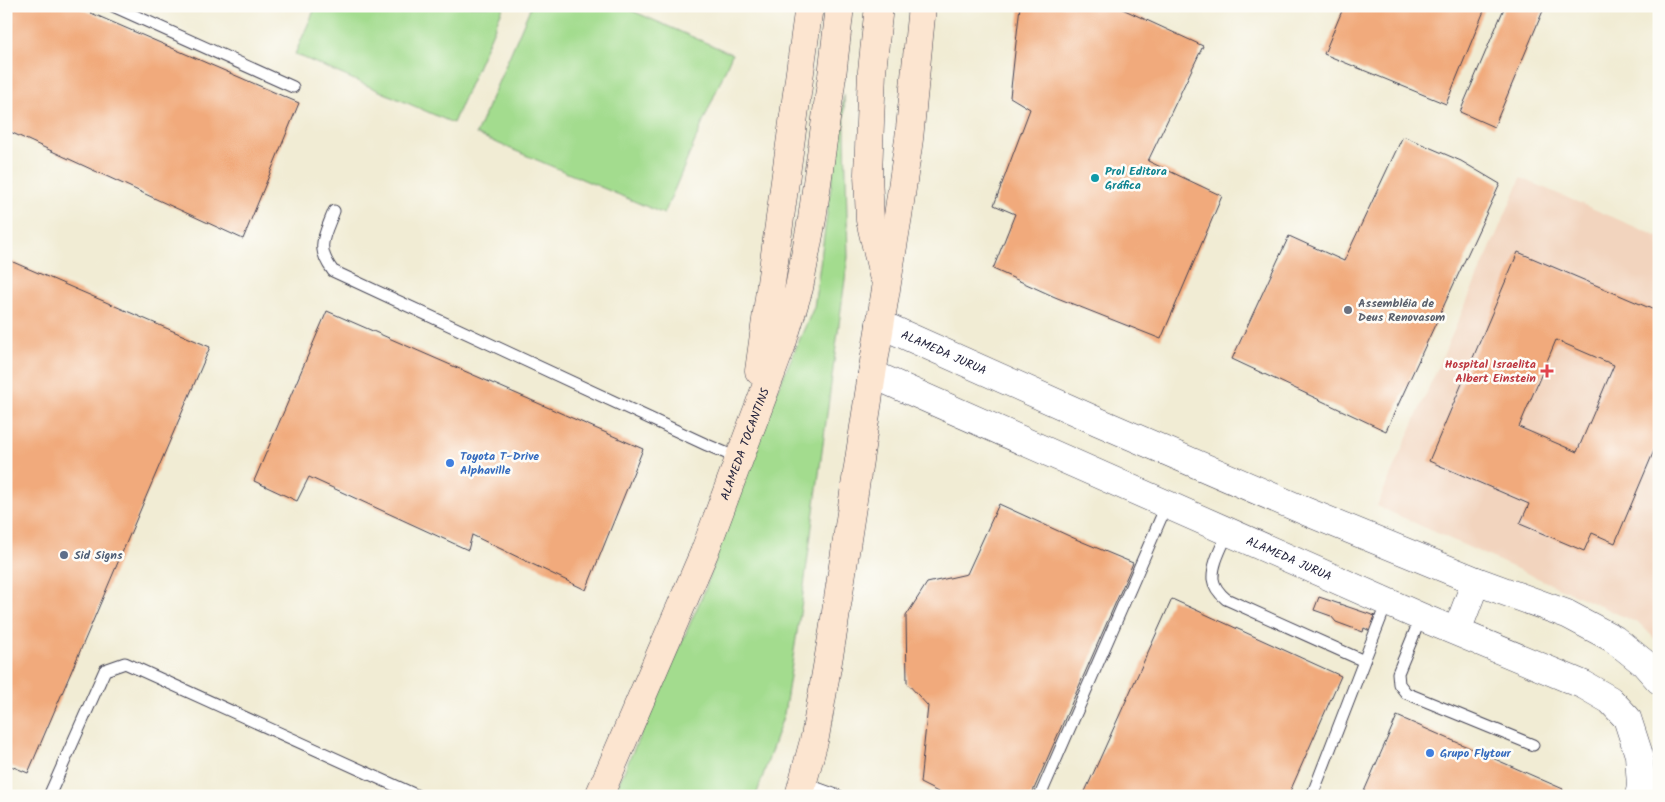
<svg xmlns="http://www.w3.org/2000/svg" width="1665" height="802" font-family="Kalam,sans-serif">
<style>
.built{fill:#f2d4be}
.green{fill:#a3dc8e;stroke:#627f64}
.building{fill:#f1aa7c;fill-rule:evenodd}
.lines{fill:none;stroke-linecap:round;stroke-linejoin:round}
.service-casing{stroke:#414052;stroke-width:13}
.tertiary-casing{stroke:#414052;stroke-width:29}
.secondary-casing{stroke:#414052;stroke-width:29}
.service{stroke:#fff;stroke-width:11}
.tertiary{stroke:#fff;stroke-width:28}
.secondary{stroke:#fce5d0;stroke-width:28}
.culture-dot{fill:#0f9aa8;stroke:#fdfcf7;stroke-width:2}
.worship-dot{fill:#6b7280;stroke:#fdfcf7;stroke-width:2}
.health-dot{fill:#e0444e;stroke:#fdfcf7;stroke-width:2}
.shop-dot{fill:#3f7fe0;stroke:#fdfcf7;stroke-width:2}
.service-dot{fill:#5c6f8a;stroke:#fdfcf7;stroke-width:2}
.labels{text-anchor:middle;stroke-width:5;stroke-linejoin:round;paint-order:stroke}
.culture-label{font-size:12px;font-weight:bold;fill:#0d838f;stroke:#fdfcf7;text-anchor:start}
.worship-label{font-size:12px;font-weight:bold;fill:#5b616d;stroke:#fdfcf7;text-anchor:start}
.street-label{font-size:12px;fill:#22223b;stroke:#fdfcf7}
.health-label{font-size:12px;font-weight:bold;fill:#be3a42;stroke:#fdfcf7;text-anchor:end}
.shop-label{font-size:12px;font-weight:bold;fill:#366cbe;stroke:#fdfcf7;text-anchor:start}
.service-label{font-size:12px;font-weight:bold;fill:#4e5e75;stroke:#fdfcf7;text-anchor:start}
</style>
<rect width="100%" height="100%" fill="#fdfcf7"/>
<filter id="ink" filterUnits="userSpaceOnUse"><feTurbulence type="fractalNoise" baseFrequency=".02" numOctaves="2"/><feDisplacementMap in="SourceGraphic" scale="10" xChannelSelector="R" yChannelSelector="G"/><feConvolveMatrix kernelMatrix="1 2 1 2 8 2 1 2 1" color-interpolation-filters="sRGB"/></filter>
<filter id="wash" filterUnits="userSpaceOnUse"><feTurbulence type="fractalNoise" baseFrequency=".0096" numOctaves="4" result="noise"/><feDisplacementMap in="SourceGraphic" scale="20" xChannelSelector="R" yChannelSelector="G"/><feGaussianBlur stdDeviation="1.12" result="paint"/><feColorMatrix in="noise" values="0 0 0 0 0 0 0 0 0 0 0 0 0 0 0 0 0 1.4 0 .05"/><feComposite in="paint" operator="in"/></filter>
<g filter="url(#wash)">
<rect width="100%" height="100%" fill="#f1ecd4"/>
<!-- built -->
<path class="built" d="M1521,178L1659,237V643L1640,624L1377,506Z"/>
<!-- green -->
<path class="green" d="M316,6H504L453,123L295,54Z
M531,6H621L732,54L664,214L476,134Z
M844,94L848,257L802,601L784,714L756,796H613L705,590L740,487L779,386L814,307Z"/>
<g id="blocks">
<!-- building -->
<path class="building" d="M6,6H75L299,103L243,239L6,130Z
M1020,6H1116L1203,46L1148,161L1222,196L1161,339L1055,297L993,269L1015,214L994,205L1030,109L1010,97Z
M1344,6H1486L1446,104L1324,54Z
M1505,6H1545L1494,127L1460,112Z
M1403,136L1461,161L1500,184L1386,431L1232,359L1289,236L1344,261Z
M1518,252L1659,312V439L1615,543L1592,533L1584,551L1520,524L1529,504L1429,461ZM1556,340L1614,365L1577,452L1519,427Z
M6,259L210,347L28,773L6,764Z
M327,311L643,449L586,590L472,535L468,550L309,477L297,501L254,481Z
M999,504L1078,540L1133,563L1031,796H946L920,783L928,706L907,683L906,616L927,583L967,574Z
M1319,597L1375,616L1370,631L1364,628L1363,632L1336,622L1331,616L1314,610Z
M1172,599L1341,676L1288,796H1269L1266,794L1265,796H1083Z
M1397,716L1563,789L1560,796H1362Z"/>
</g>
</g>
<g filter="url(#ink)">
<use href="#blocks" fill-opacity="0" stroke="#414052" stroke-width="1"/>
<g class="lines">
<!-- service casing -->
<g class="service-casing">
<path id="service" d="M113,6L293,87
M334,211C324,237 315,247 333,271L707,445L740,459
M1228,532C1223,545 1212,563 1213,579C1214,587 1220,594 1226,599L1364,661L1313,793L1308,796
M1421,617L1398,673L1399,684L1406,693L1533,745
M1364,661L1387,602
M803,783L839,796
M49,796L105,670L125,663L418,796
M1040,796L1167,504"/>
</g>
<!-- tertiary casing -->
<g class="tertiary-casing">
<g id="tertiary">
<path id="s1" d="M880,324L1099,422L1305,511L1476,581L1567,614L1614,639L1644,663L1659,680"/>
<path id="s2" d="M872,374L1421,617L1584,685L1610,700L1627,718L1639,755L1641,786L1639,796"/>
<path d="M1457,631L1476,581"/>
</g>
</g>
<!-- secondary casing -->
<g class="secondary-casing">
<g id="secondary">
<path d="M879,6L872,71L868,174L870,220L883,275"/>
<path d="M759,371L809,6"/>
<path id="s3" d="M599,796L704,553L781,347L799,288L812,219L832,76L840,6"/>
<path d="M799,796L815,737L833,632L872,374L898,216L909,139L922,6"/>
</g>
</g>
<!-- service -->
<use href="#service" class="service"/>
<!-- tertiary -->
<use href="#tertiary" class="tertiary"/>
<!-- secondary -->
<use href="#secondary" class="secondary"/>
</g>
</g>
<!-- markers -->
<circle class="culture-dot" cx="1095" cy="178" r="5"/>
<circle class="worship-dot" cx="1348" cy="310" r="5"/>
<path class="health-dot" d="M1544.5 363.5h5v5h5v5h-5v5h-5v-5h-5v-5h5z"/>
<g class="shop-dot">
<circle cx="450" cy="463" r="5"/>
<circle cx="1430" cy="753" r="5"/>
</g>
<circle class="service-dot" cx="64" cy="555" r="5"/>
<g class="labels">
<!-- culture labels -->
<g class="culture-label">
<text x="1105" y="175">Prol Editora<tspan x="1105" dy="14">Gráfica</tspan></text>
</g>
<!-- worship labels -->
<g class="worship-label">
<text x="1358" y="307">Assembléia de<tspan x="1358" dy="14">Deus Renovasom</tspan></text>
</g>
<!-- street labels -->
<g class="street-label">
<text dy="4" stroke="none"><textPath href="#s1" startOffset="70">ALAMEDA JURUA</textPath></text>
<text dy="4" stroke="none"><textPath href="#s3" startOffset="381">ALAMEDA TOCANTINS</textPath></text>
<text dy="4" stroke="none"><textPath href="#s2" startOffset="456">ALAMEDA JURUA</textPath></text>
</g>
<!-- health labels -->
<g class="health-label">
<text x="1536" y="368">Hospital Israelita<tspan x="1536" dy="14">Albert Einstein</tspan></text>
</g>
<!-- shop labels -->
<g class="shop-label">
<text x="460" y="460">Toyota T-Drive<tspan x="460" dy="14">Alphaville</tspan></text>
<text x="1440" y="757">Grupo Flytour</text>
</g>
<!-- service labels -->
<g class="service-label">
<text x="74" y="559">Sid Signs</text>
</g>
</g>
<!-- margin -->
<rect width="1665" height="802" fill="none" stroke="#fdfcf7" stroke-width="25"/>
</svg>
